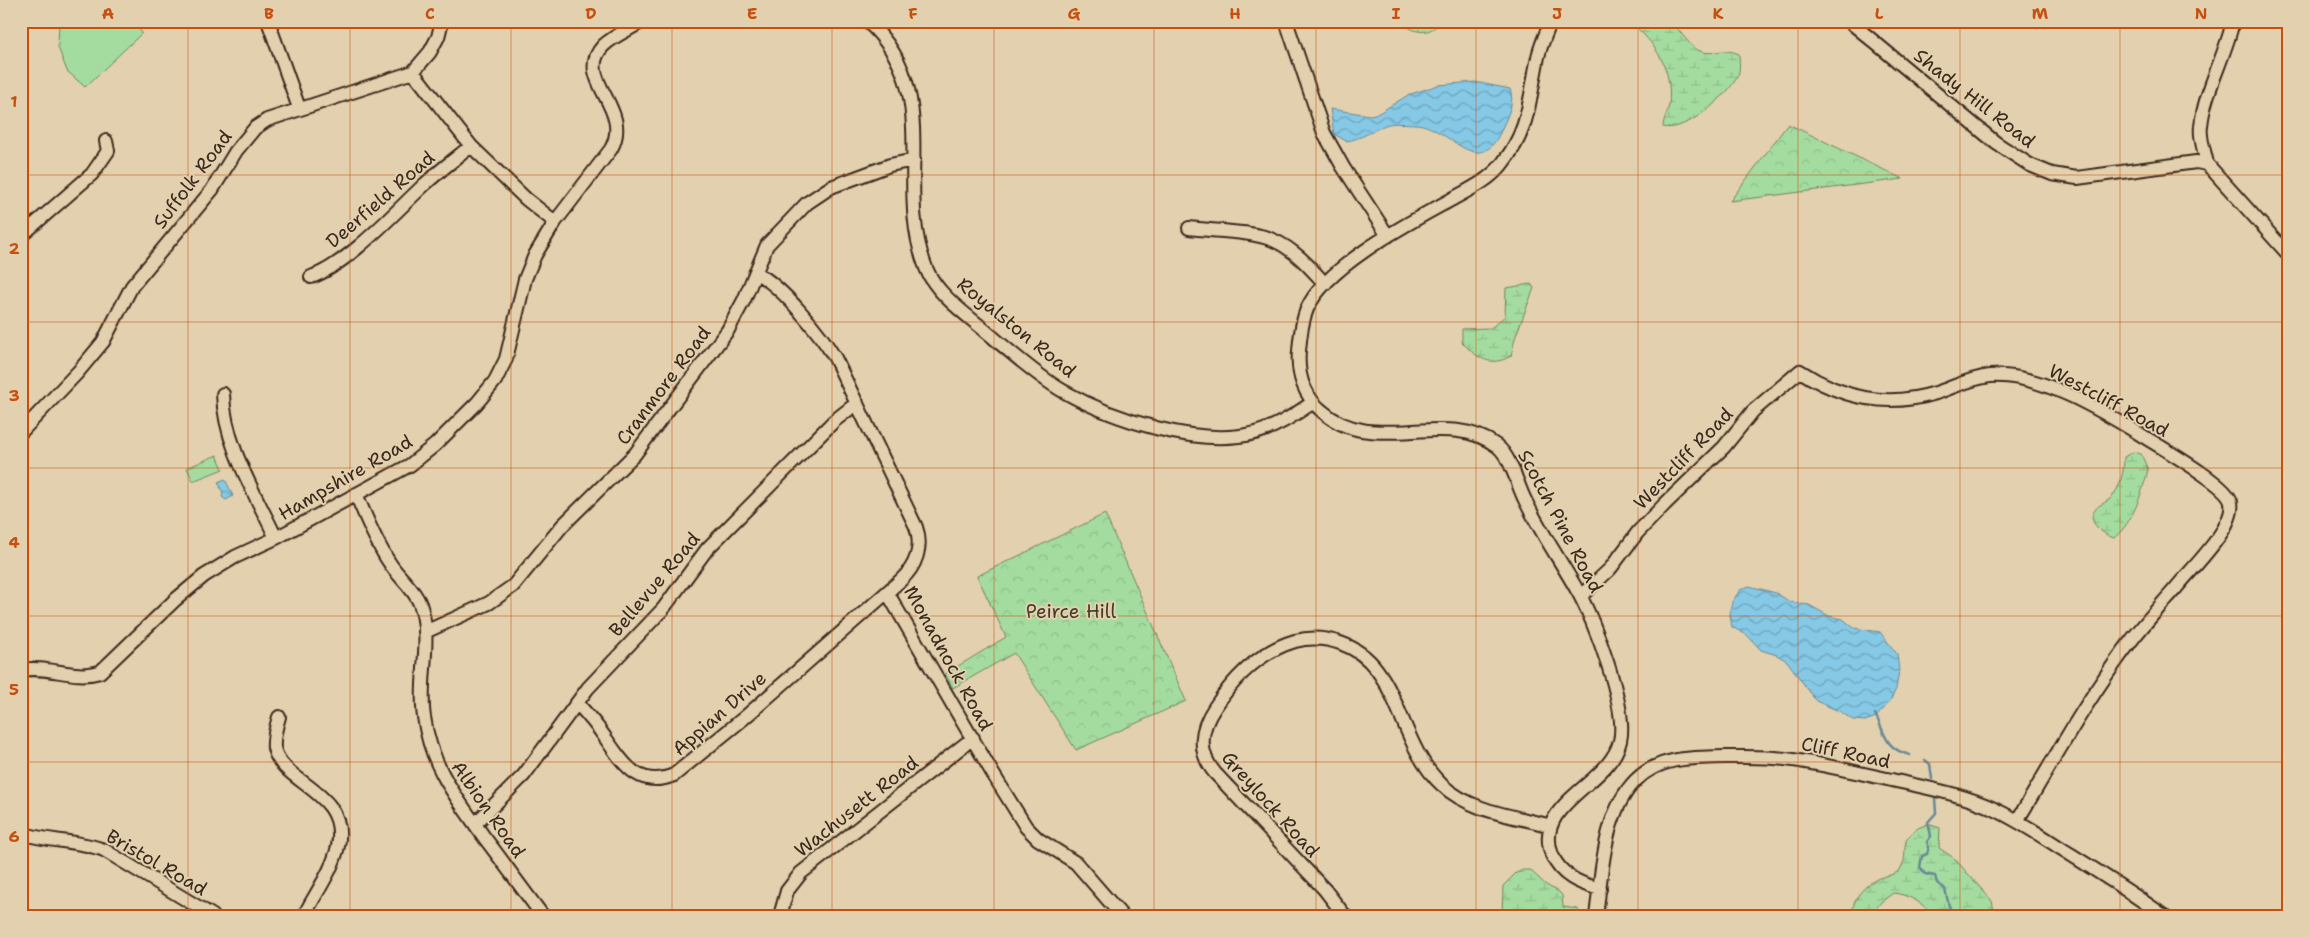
<svg xmlns="http://www.w3.org/2000/svg" width="2309" height="937" font-family="'Shantell Sans',sans-serif">
<style>
.forest{fill:url(#forest-crowns);stroke:#70835f}
.wetland{fill:url(#wetland-marsh);stroke:#70835f}
.garden{fill:#a4dca0;stroke:#70835f}
.water{fill:url(#water-waves);stroke:#678996}
.lines{fill:none;stroke-linecap:round;stroke-linejoin:round}
.stream{stroke:#678996;stroke-width:2.5}
.minor-casing{stroke:#3b2a1e;stroke-width:16}
.minor{stroke:#e3d0ae;stroke-width:12}
.grid{fill:none;stroke:#c55010;stroke-width:1;stroke-opacity:0.55}
.labels{text-anchor:middle;stroke-width:4;stroke-linejoin:round;paint-order:stroke}
.street-label{font-size:19px;fill:#3b2a1e;stroke:#e3d0ae}
.park-label{font-size:19px;fill:#463c2b;stroke:#e3d0ae}
.neatline{fill:none;stroke:#c55010;stroke-width:2}
.grid-label{font-size:16px;text-anchor:middle;font-weight:bold;fill:#c55010}
</style>
<defs>
<pattern id="forest-crowns" width="20" height="18" patternUnits="userSpaceOnUse" patternTransform="scale(1.25)"><rect width="20" height="18" fill="#a4dca0"/><path d="M2 6a3 3 0 1 1 6 0M12 15a3 3 0 1 1 6 0" fill="none" stroke="#8ebd89"/></pattern>
<pattern id="wetland-marsh" width="20" height="14" patternUnits="userSpaceOnUse" patternTransform="scale(1.25)"><rect width="20" height="14" fill="#a4dca0"/><path d="M1 5h8M5 5V1M11 12h8M15 12V8" fill="none" stroke="#8ebd89"/></pattern>
<pattern id="water-waves" width="16" height="10" patternUnits="userSpaceOnUse" patternTransform="scale(1.25)"><rect width="16" height="10" fill="#85c9e6"/><path d="M0 5q4-4 8 0t8 0" fill="none" stroke="#6ea3ba"/></pattern>
</defs>
<rect width="100%" height="100%" fill="#e3d0ae"/>
<filter id="ink" filterUnits="userSpaceOnUse"><feTurbulence type="fractalNoise" baseFrequency=".02" numOctaves="2"/><feDisplacementMap in="SourceGraphic" scale="10" xChannelSelector="R" yChannelSelector="G"/><feConvolveMatrix kernelMatrix="1 2 1 2 8 2 1 2 1" color-interpolation-filters="sRGB"/></filter>
<g filter="url(#ink)">
<!-- forest -->
<path class="forest" d="M1788,124L1903,179L1730,201Z
M1105,514L1186,701L1076,750L1014,653L953,688L945,674L1006,637L977,576Z"/>
<!-- wetland -->
<path class="wetland" d="M1402,21H1440C1432,36 1412,34 1402,21Z
M1629,21H1671C1680,30 1690,49 1703,52C1714,55 1723,47 1739,54C1739,61 1741,70 1737,77C1728,96 1685,133 1663,127C1663,119 1668,113 1669,105C1673,69 1656,43 1629,21Z
M1531,284L1534,288L1515,338L1511,356C1490,368 1477,358 1462,342V329L1491,328L1505,316L1506,288Z
M2133,452L2141,454L2148,470C2141,495 2134,521 2114,538C2104,535 2085,521 2095,510C2099,504 2106,503 2111,498C2121,487 2124,471 2124,457Z
M1928,824L1940,828L1939,848L1954,858L1992,901L1995,916H1931C1926,903 1906,894 1893,893L1881,902L1870,916H1852C1852,900 1863,886 1877,879C1885,875 1896,876 1901,868C1907,858 1903,848 1907,838L1918,828Z
M1523,870H1530L1546,885L1559,892L1562,895L1563,907L1578,909L1580,916H1502L1503,886L1516,873Z"/>
<!-- garden -->
<path class="garden" d="M59,21H133L142,33L85,87L67,71L58,47Z
M217,455L223,469L193,481L187,468Z"/>
<!-- water -->
<path class="water" d="M1475,82L1510,89C1515,102 1508,115 1503,126C1480,185 1450,126 1416,124C1408,124 1392,122 1385,125C1372,131 1361,139 1346,141L1334,134L1330,109L1370,115L1379,113L1408,95L1438,85Z
M225,479L233,496L226,500L222,497L223,493L218,482Z
M1749,586L1776,593L1790,602L1809,605L1829,616L1843,619L1854,628L1880,632L1897,654L1899,671L1896,689L1889,703L1876,717L1865,721L1853,720L1841,712L1816,701L1787,661L1777,655L1761,650L1747,635L1732,627L1730,615L1732,602L1740,590Z"/>
<g class="lines">
<!-- stream -->
<path class="stream" d="M1875,714C1886,735 1885,749 1910,755
M1925,760L1930,764L1932,779
M1935,798L1936,813L1928,822L1931,836L1927,842L1929,848L1927,854L1922,856L1920,867L1925,874L1935,876L1937,883L1945,889L1949,906L1954,916"/>
<!-- minor casing -->
<g class="minor-casing">
<path id="minor" d="M268,21L299,108
M867,21C946,93 892,182 926,268C936,294 967,315 988,333C1009,351 1040,378 1063,391C1112,419 1199,448 1255,433C1277,427 1294,415 1312,403
M1286,21L1324,133L1343,167L1388,236
M1551,21C1546,34 1539,48 1537,62C1529,101 1529,131 1502,164C1488,182 1466,191 1447,202C1407,224 1325,267 1307,309C1302,321 1300,338 1299,351C1297,374 1304,396 1322,411C1373,457 1446,407 1497,446C1511,457 1517,484 1525,500C1540,531 1560,560 1577,590C1594,619 1628,709 1620,741C1610,785 1532,803 1552,855C1561,876 1580,884 1600,889
M1849,21L1996,143L2030,165L2052,174L2077,178L2196,162L2207,164L2288,254
M413,72L471,146L526,199L555,222
M2207,164C2205,152 2199,138 2201,126C2204,92 2226,55 2233,21
M1189,228C1212,231 1252,231 1273,240C1294,249 1310,267 1325,284
M21,236L92,174L108,151L106,141
M311,277C347,265 395,212 424,185C439,171 455,159 471,146
M223,394C224,444 255,493 276,538
M21,432L78,372L103,342L132,286L212,190L236,151L255,128L267,120L413,72L430,52L438,37L442,21
M356,494C366,517 375,541 389,562C398,577 414,588 420,604C433,640 418,680 424,717C431,767 456,797 484,837C504,863 523,890 543,916
M887,592L993,774L1026,827L1038,839L1076,863L1122,916
M1581,596L1610,569L1638,532L1665,504L1724,447L1753,411L1800,371C1843,399 1887,408 1936,393C1954,387 1971,378 1990,376C2037,372 2099,409 2138,433C2155,444 2229,485 2231,502C2236,527 2191,569 2176,588C2161,605 2145,623 2131,641C2088,697 2053,761 2017,821
M425,632L489,603L513,586L562,526L635,454L728,330L744,300L767,245L807,203L831,187L890,165L914,160
M21,670C49,665 73,680 100,672L175,600L204,576L235,557L276,538L410,465L435,445L477,403L495,381L506,359L525,279L535,255L555,222L611,149C634,108 573,79 603,46C613,36 630,29 643,21
M577,703C587,714 596,724 604,736C622,761 637,790 674,775L744,718L901,580C916,566 923,547 916,527L835,358C820,333 782,286 756,273
M279,717C276,727 273,738 274,748C282,785 349,790 338,846C333,870 315,894 304,916
M475,824L524,775L588,688L663,609L707,549L834,421L857,403
M21,833C48,842 78,840 104,850L213,916
M780,916L787,891L801,873L973,738
M1345,916L1325,890L1215,773C1197,752 1200,729 1215,707C1234,678 1261,651 1295,641C1325,633 1359,645 1377,670C1403,705 1407,752 1442,785C1471,812 1515,816 1551,826
M1596,916C1602,873 1603,813 1636,780C1660,756 1693,758 1725,757C1745,757 1765,756 1785,759C1821,763 1857,773 1892,780C1926,788 1963,794 1994,809C2018,820 2040,835 2062,849C2097,871 2131,892 2164,916"/>
</g>
<!-- minor -->
<use href="#minor" class="minor"/>
</g>
</g>
<!-- grid -->
<path class="grid" d="M188,21V916M350,21V916M511,21V916M672,21V916M832,21V916M994,21V916M1154,21V916M1316,21V916M1476,21V916M1638,21V916M1798,21V916M1960,21V916M2120,21V916M21,175H2288M21,322H2288M21,468H2288M21,616H2288M21,762H2288"/>
<g class="labels">
<!-- street labels -->
<g class="street-label">
<text transform="translate(1975 98) rotate(38)" y="7">Shady Hill Road</text>
<text transform="translate(192 179) rotate(-53)" y="7">Suffolk Road</text>
<text transform="translate(380 199) rotate(-41)" y="7">Deerfield Road</text>
<text transform="translate(1017 327) rotate(39)" y="7">Royalston Road</text>
<text transform="translate(663 385) rotate(-53)" y="7">Cranmore Road</text>
<text transform="translate(2109 400) rotate(28)" y="7">Westcliff Road</text>
<text transform="translate(1683 458) rotate(-46)" y="7">Westcliff Road</text>
<text transform="translate(345 477) rotate(-30)" y="7">Hampshire Road</text>
<text transform="translate(1561 521) rotate(62)" y="7">Scotch Pine Road</text>
<text transform="translate(654 584) rotate(-50)" y="7">Bellevue Road</text>
<text transform="translate(949 658) rotate(61)" y="7">Monadnock Road</text>
<text transform="translate(719 713) rotate(-41)" y="7">Appian Drive</text>
<text transform="translate(1846 752) rotate(12)" y="7">Cliff Road</text>
<text transform="translate(1271 804) rotate(48)" y="7">Greylock Road</text>
<text transform="translate(856 806) rotate(-38)" y="7">Wachusett Road</text>
<text transform="translate(489 809) rotate(55)" y="7">Albion Road</text>
<text transform="translate(157 862) rotate(30)" y="7">Bristol Road</text>
</g>
<!-- park labels -->
<g class="park-label">
<text x="1071" y="618">Peirce Hill</text>
</g>
</g>
<!-- margin -->
<rect width="2309" height="937" fill="none" stroke="#e3d0ae" stroke-width="55"/>
<rect x="28" y="28" width="2254" height="882" class="neatline"/>
<g class="grid-label">
<text x="108" y="19">A</text>
<text x="269" y="19">B</text>
<text x="430" y="19">C</text>
<text x="591" y="19">D</text>
<text x="752" y="19">E</text>
<text x="913" y="19">F</text>
<text x="1074" y="19">G</text>
<text x="1235" y="19">H</text>
<text x="1396" y="19">I</text>
<text x="1557" y="19">J</text>
<text x="1718" y="19">K</text>
<text x="1879" y="19">L</text>
<text x="2040" y="19">M</text>
<text x="2201" y="19">N</text>
<text x="14" y="107">1</text>
<text x="14" y="254">2</text>
<text x="14" y="401">3</text>
<text x="14" y="548">4</text>
<text x="14" y="695">5</text>
<text x="14" y="842">6</text>
</g>
</svg>
